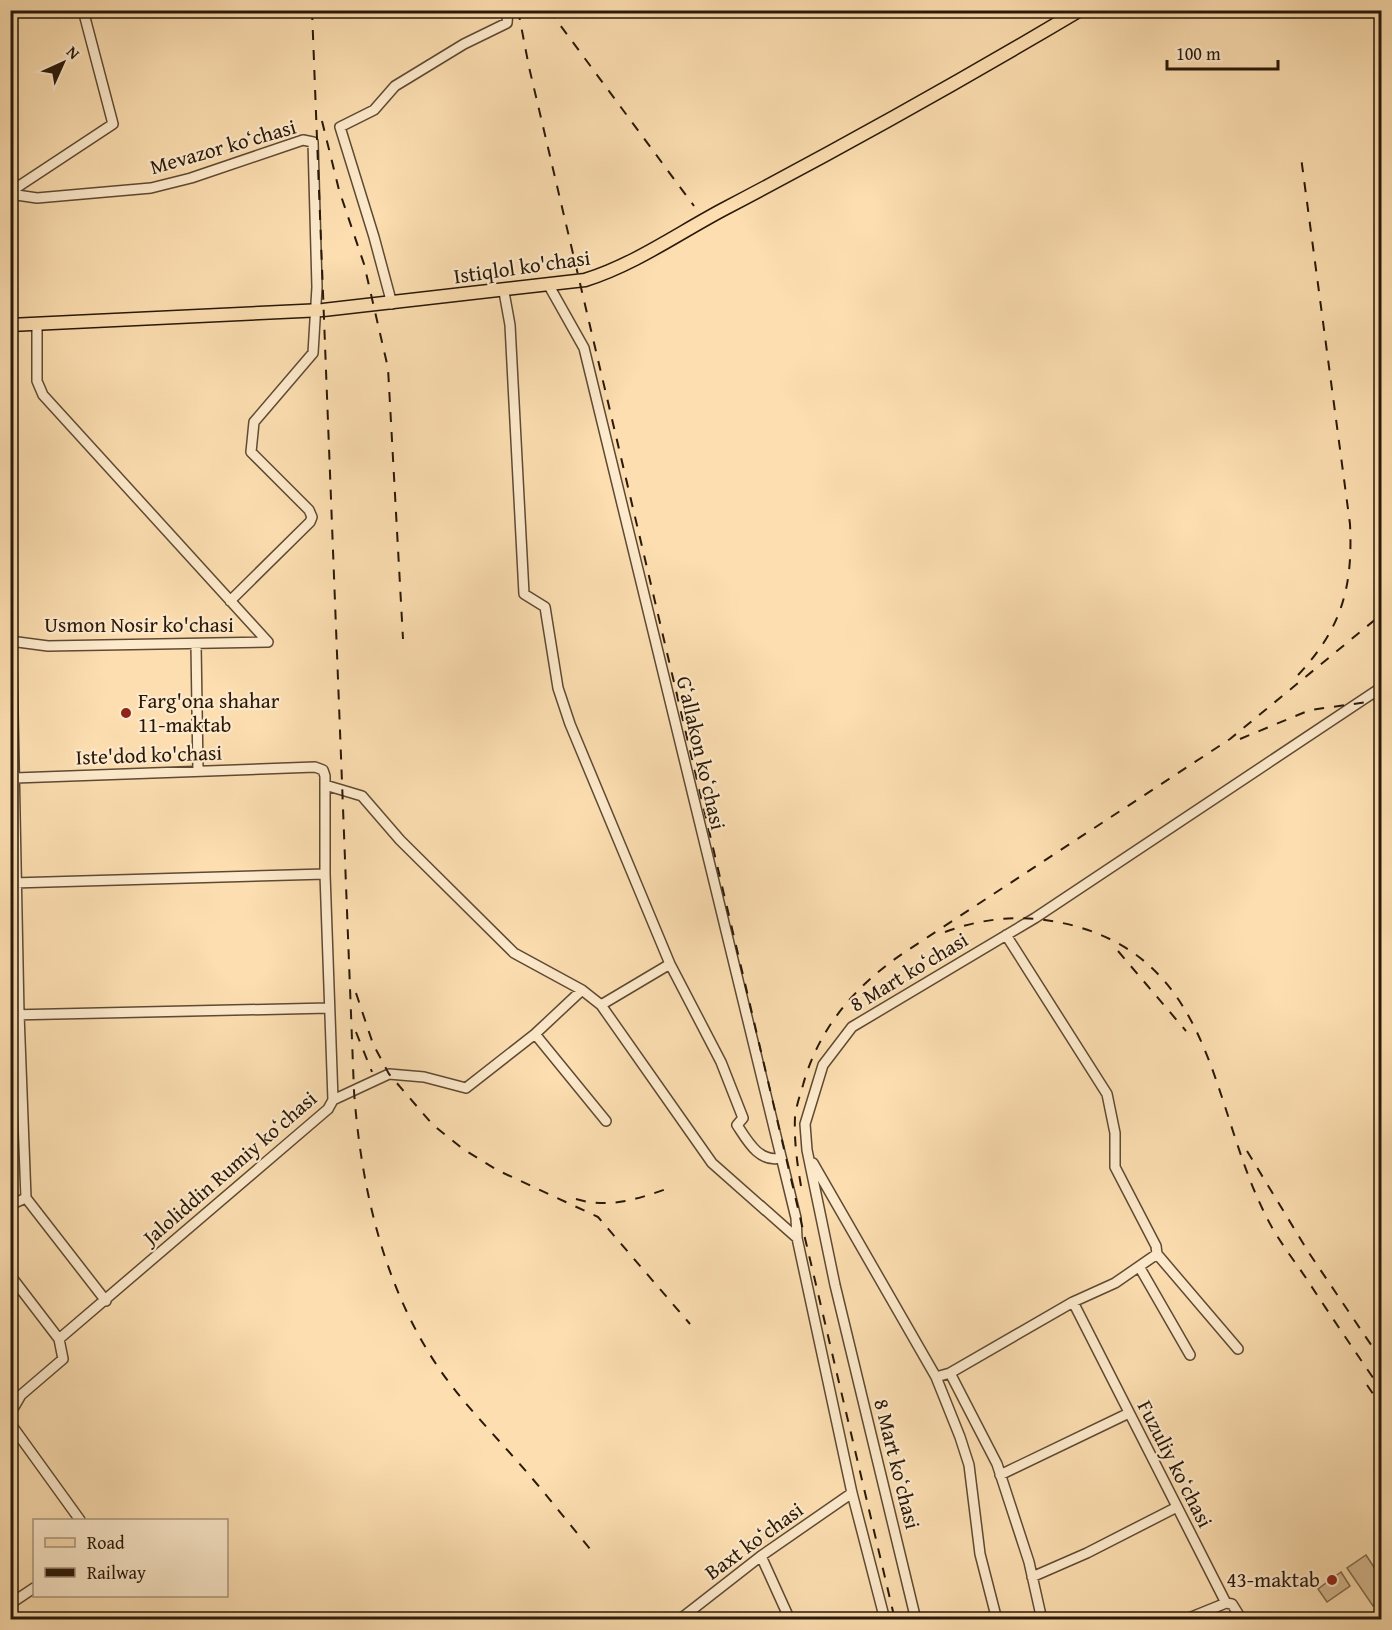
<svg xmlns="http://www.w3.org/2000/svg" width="1392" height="1630" font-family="'Gentium Book Plus',serif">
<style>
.green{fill:#d8bc94;stroke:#806a4e;stroke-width:1.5}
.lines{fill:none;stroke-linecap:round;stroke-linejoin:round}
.minor-casing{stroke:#5e4a33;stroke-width:12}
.major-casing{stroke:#291809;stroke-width:15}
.minor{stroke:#fdeacc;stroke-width:9}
.major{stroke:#fcdeb0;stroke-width:12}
.rail{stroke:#291809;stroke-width:2;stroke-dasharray:10 10;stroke-linecap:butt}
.poi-dot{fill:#8f2418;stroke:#fdeacc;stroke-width:2}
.labels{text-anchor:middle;stroke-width:4.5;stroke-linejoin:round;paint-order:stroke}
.street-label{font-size:21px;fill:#291809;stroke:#fdeacc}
.poi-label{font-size:21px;fill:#291809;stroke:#fdeacc;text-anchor:start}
</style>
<rect width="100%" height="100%" fill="#fcdeb0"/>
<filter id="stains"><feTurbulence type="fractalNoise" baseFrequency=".00333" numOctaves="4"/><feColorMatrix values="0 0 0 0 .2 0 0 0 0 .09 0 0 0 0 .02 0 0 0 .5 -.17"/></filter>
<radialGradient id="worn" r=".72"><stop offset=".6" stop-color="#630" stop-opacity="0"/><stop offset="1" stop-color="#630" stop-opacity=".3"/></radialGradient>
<!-- green -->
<path class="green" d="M1366,1555L1381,1578V1600L1373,1606L1347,1568Z
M1341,1572L1350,1586L1327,1602L1318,1589Z"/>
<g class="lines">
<!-- minor casing -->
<g class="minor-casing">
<path id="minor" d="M10,192L113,124L83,10
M10,194L37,198L151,188L191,178L303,140L313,142L317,287L313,353L254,422L251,452L309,510L312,517L310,522L230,601
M548,284L584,348L796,1218L797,1238L852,1493L885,1620
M504,292L510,325L524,594L545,607L558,688L570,724L670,964L721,1062L743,1118L737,1125C747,1140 759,1163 780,1158
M392,304L374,237L340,127L374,110L395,86L464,44L507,23L508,10
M37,325V381L43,395L268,642
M10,563L19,1014L26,1198L106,1301
M10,641L48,646L268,642
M196,644L198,771
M15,778L315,767L323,770L325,776V874L333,1100L328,1109L59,1339
M325,785L362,796L400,840L514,953L582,990L601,1005L712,1163L797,1238
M13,883L325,874
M1006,935L1107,1094L1115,1133V1167L1156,1246L1157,1254L1238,1349
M601,1005L670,964
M10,1015L329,1008
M535,1034L606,1121
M333,1100L389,1074L424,1077L466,1088L535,1034L582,990
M813,1163L936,1377L960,1437L969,1465L980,1554L997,1620
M10,1205L26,1198
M1140,1268L1190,1355
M10,1275L59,1339L63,1359L21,1395L10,1414
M1073,1302L1226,1603L1184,1620
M950,1373L997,1464L1029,1562L1042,1620
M936,1377L950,1373L1073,1302L1115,1283L1157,1254
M10,1423L80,1520
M1000,1475L1129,1413
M761,1556L790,1620
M1032,1577L1087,1553L1177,1507
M1226,1603L1232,1604L1242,1620
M10,1604L34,1588
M679,1620L761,1556L852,1493
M916,1620L835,1285L807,1150L805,1124L823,1065L852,1027L1035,918L1382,687"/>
</g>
<!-- major casing -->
<g class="major-casing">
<path id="major" d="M10,325L323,310L585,280C636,264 680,232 726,208C846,145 964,79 1080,10"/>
</g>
<!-- minor -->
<use href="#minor" class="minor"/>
<!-- major -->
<use href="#major" class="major"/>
<!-- rail -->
<path class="rail" d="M312,10L354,1091C361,1187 383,1285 438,1367C461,1401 489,1429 517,1461C544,1491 569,1524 595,1555
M518,10L529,67L895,1620
M549,10L694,206
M322,121L339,190L364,264L388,368L403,639
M1298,675C1342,628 1353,587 1350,524L1301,157
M1240,739L1310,710L1382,700
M945,932C988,916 1030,914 1075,926C1216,965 1211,1108 1266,1216C1277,1239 1294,1260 1308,1281C1332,1318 1357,1354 1382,1391
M1118,951L1186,1031
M356,993L373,1044L389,1074L433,1125L463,1149L497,1170L598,1217L690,1324
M356,1032L372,1072
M1247,1151L1309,1253L1382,1361
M801,1186C797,1163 794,1140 795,1117C796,1107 800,1095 803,1085C819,1027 856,985 905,952L1230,739L1382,614
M576,1199C609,1209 638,1199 669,1188
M1367,1385L1382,1407"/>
</g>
<!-- markers -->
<g class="poi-dot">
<circle cx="126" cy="713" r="6"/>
<circle cx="1332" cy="1580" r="6"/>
</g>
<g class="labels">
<!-- street labels -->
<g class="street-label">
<text transform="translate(223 147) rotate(-16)" y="7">Mevazor koʻchasi</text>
<text transform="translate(522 267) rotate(-8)" y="7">Istiqlol ko'chasi</text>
<text x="139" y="632">Usmon Nosir ko'chasi</text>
<text transform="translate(701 753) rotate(77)" y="7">Gʻallakon koʻchasi</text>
<text transform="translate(149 755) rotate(-2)" y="7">Iste'dod ko'chasi</text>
<text transform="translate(909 972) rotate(-31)" y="7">8 Mart koʻchasi</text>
<text transform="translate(230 1168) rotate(-41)" y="7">Jaloliddin Rumiy koʻchasi</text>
<text transform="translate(897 1464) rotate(76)" y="7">8 Mart koʻchasi</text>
<text transform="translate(1175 1464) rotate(63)" y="7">Fuzuliy koʻchasi</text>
<text transform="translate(754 1541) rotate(-36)" y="7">Baxt koʻchasi</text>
</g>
<!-- poi labels -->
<g class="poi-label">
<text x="138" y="708">Farg'ona shahar<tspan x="138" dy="24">11-maktab</tspan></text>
<text x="1320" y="1587" text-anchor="end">43-maktab</text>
</g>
</g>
<!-- margin -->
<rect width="1392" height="1630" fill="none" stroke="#fcdeb0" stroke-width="36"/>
<rect x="12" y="12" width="1368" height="1606" fill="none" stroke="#291809" stroke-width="3"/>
<rect x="18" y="18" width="1356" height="1594" fill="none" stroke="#291809" stroke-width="1.5"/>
<!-- legend -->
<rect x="33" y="1519" width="195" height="78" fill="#fdeacc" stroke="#a8967e" stroke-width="1.5"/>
<rect x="45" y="1538" width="30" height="9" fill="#fcdeb0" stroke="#a8967e" stroke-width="1.5"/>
<text x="87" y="1549" font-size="18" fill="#291809">Road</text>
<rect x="45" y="1568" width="30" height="9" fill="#291809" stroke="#a8967e" stroke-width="1.5"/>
<text x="87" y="1579" font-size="18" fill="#291809">Railway</text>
<!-- north arrow -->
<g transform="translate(63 63) rotate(45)" stroke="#fdeacc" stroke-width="4.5" paint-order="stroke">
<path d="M0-4.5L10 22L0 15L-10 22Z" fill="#291809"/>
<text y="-9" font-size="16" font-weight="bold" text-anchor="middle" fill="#291809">N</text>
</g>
<!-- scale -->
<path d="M1167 60v9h111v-9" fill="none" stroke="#291809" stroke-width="3"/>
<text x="1176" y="60" font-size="18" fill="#291809" stroke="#fdeacc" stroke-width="4.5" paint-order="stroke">100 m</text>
<rect width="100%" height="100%" filter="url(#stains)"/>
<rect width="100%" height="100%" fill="url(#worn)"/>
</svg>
